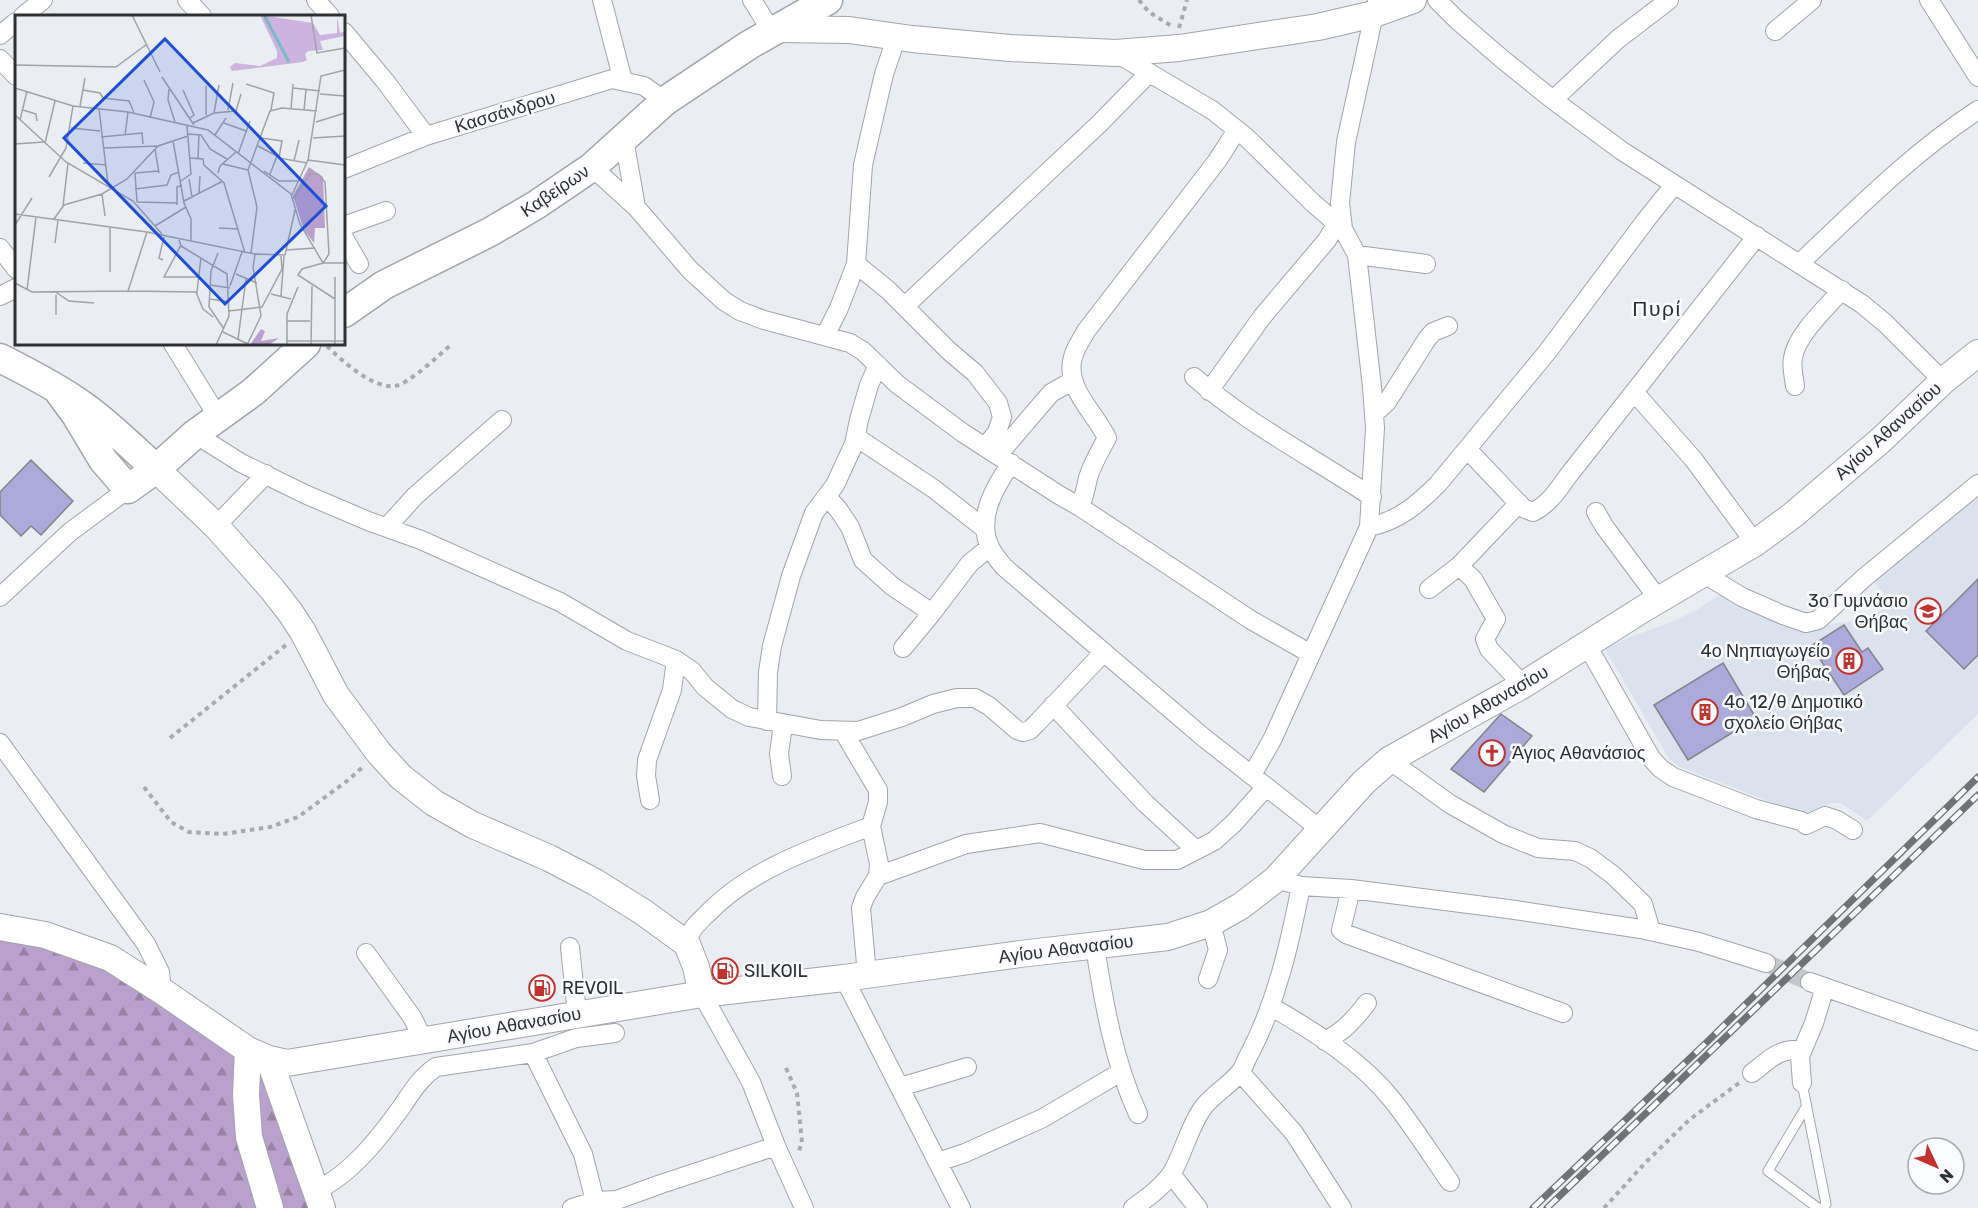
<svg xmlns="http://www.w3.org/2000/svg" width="1978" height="1208" font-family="Rubik,sans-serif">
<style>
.built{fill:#dbe2ee}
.forest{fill:url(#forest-firs)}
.building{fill:#abaada;stroke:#838388;stroke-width:1.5}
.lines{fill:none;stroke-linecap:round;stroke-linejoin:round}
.street-tunnel{stroke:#c4c8cc;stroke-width:18;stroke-dasharray:18 9;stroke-linecap:butt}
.lane-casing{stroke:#a1a5a9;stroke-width:11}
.street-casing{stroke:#a1a5a9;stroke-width:20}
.secondary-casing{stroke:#a1a5a9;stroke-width:28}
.primary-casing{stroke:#a1a5a9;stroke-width:31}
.path{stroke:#a7aaae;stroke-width:4;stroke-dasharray:4.5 4.5;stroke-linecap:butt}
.lane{stroke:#fff;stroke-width:9}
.street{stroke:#fff;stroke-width:18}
.secondary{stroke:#fff;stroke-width:26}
.primary{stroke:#fff;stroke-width:28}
.rail-casing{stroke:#707376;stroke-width:7}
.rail{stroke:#f9fbfe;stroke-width:4.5;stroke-dasharray:14;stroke-linecap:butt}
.labels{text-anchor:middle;stroke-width:5;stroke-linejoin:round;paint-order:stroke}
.street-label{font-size:18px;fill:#2e3032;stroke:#f9fbfe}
.poi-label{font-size:18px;fill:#2e3032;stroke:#f9fbfe;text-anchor:start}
.quarter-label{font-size:21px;letter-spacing:1.5px;fill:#2e3032;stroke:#f9fbfe}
.inset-river{fill:none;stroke:#79bac5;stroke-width:3}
.inset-road{fill:none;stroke:#9fa2a6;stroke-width:1.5}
.view{fill:#1d4ed8;fill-opacity:0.15;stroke:#1d4ed8;stroke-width:3}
.inset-edge{fill:none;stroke:#2e3032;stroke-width:3}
</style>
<defs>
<pattern id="forest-firs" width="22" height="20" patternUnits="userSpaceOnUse" patternTransform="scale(1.5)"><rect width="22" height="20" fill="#baa0cd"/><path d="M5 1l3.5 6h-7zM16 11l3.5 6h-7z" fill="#9883a7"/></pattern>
</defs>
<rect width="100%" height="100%" fill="#eaeef3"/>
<!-- built -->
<path class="built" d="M1978,492V714L1867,821L1841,803H1831L1805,815L1682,768L1669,759L1604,647L1671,622L1695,611L1731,587L1809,626L1866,620L1890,602L1870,577Z"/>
<!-- forest -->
<path class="forest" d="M0,934L113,969L258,1065L309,1208H0Z"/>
<!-- building -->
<path class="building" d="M31,460L73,501L41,535L31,526L21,536L0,515V492Z
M1978,579V655L1964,669L1926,631Z
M1844,625L1862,652L1868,648L1883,669L1844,695L1811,646Z
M1723,663L1756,718L1688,760L1654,705Z
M1501,714L1532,736L1484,792L1451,769Z"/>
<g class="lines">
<!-- street-tunnel -->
<path class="street-tunnel" d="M1766,963L1810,982"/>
<!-- lane casing -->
<g class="lane-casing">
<path id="lane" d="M1802,1083L1826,1204L1823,1208
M1806,1107L1768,1171L1818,1208"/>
</g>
<!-- street casing -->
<g class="street-casing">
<path id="street" d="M187,0L202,16
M316,0L330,16
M602,0L623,81
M752,0L772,32
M1437,0L1457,20L1501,58L1553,100L1622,151L1862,304L1885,323L1943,381
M1929,0L1978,77
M23,16L43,0
M1775,31L1812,0
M344,32L385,81L426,136
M0,35L16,22
M1116,53L1212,110L1246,137L1313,203L1343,229
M0,59L16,76
M1553,100L1618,39L1669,0
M624,139L636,207
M592,167L636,207L690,270L724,301L740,311L764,320L850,343L863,351L897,384L963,433L1059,495L1080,507L1251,620L1311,654
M344,169L426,136L612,79L644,86L665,101
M344,226L386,211
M344,238L359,264
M0,248L16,269
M1357,255L1426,264
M1800,263C1857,209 1912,153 1978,110
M856,264L888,290L949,351L975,373L998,403L1002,417L997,432L985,447
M0,296L16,288
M905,306L1099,124L1149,73
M825,336L839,308L856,264L863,165L884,74L897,36
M173,344L218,417
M1194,377C1248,424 1312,457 1372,497
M1795,386C1794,377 1791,367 1793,358C1796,335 1827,307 1842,290
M1209,391L1262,317L1327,240L1336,225
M1635,393L1694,460L1755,543
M1374,414L1387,402L1427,339L1433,332L1448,326
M195,434L241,463L307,495L368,521L421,540L560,602L627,641L676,660L692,671L705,687L732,709L749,717L821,730L858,731L902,717L933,704L957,698H975L989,706L1017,730L1023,732L1030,730L1037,723L1104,652
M856,437L934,489L985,529
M1467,449L1523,508L1533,512C1549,504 1558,490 1568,476L1757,236
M998,455L1051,393L1072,381
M1011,463C995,487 976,518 990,547C993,554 999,561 1004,567L1203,737L1320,829
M827,497L838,509L850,527L863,560L892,586L932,613
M1080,507C1084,497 1086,488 1088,478C1092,464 1100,451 1107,438C1095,412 1064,388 1073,357C1075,348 1082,339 1086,331L1217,161L1237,130
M1596,512L1604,526L1659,600
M216,526L266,474
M387,527L415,496L502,420
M1369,527C1398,521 1417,505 1438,484L1548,351L1646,220L1674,185
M1459,566L1473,579L1496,619L1485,639L1489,649L1523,685
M1704,574L1742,597L1783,615L1806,623L1818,620L1865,577L1978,484
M1429,589L1459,566L1519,503
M0,597L70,532L128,489
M1587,645L1651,758L1660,768L1673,777L1756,809L1801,821L1806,825L1825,816L1837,820L1853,830
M903,648L932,613L970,563L990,547
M1053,705L1145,803L1196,850
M767,721L768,672L772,646L791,576L814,513L835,485L854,444L859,420L869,385L878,365
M843,731L878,790V802L871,826L879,864L878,876L865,897L861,908L867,975
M0,743L146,944L160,972L162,991
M1389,760L1450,804L1503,834L1538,848L1575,851L1590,858L1613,875L1643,904L1651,931
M1252,775L1272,740L1369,527L1375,428L1372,387L1357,255L1343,229L1340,203L1346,142L1376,5
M782,776L779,754L783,724
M650,800L646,776L647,760L672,690L676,660
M878,876L966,844L1040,833L1144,860H1177L1214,841L1234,823L1266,787
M1276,879L1301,886L1351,889L1508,909L1641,929L1699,942L1766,963
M1351,889L1341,930L1346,934L1563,1013
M687,944C689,930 697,924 707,914C750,869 814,848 871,826
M570,947L577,1014
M1095,947C1104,1004 1114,1062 1138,1114
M366,953L412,1017L424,1041
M844,978L961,1208
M1208,979L1218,950L1211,923
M1810,982L1978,1041
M702,994L751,1082L776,1146L804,1208
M1270,1006C1315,1032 1362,1061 1394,1102C1414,1128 1432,1156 1450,1182
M1325,1041C1344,1031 1354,1020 1367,1003
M533,1053L583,1154L595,1201L617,1200L661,1184L776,1146
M1240,1072L1294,1133L1342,1208
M1752,1073C1770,1059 1779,1048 1802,1050
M1802,1083L1800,1056L1814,1023L1825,987
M900,1087L967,1067
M938,1162L965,1153L1043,1118L1121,1072
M1171,1174L1198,1208
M315,1191C351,1175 380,1137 403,1105C413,1090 421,1077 436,1067L533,1053L576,1038L615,1033
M572,1208L595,1201L598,1208
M1133,1208C1147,1198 1164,1186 1173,1171C1184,1151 1189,1128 1202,1109C1212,1094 1230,1086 1241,1071C1245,1065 1247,1057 1251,1051C1277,1000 1290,942 1301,886"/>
</g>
<!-- secondary casing -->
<g class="secondary-casing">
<path id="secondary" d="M778,29L849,30L912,39L1010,48L1116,53L1179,48L1318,27L1374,14L1413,0
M156,469L216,526L272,589L290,612L303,632L336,695L379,753L401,777L434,803L473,825L549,858L595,882L643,912L687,944L696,967L702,994
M0,927L45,935L110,958L162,991L248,1050L269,1059L287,1063L702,994L844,978L1020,954L1168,937L1211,923L1241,906L1276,879L1364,782L1389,760L1523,685L1643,609L1755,543L1793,515L1881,440L1943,381L1978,353
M248,1050L246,1095L249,1137L270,1208
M269,1059L322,1208"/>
</g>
<!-- primary casing -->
<g class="primary-casing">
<path id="primary" d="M344,313L384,285L490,232L536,205L592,167L665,101L749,45L828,0
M0,358C30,373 59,388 85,407C111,426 133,448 156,469
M57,389L76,415L103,460L128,489L156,469L195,434L253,392L306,344"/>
</g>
<!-- path -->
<path class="path" d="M1139,0L1149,12L1173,27
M1179,28L1187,0
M327,346C342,361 373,389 395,386C409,384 440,354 452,344
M170,738L286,645
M144,787L171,822L189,832L223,834L270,827L298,817L347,781L365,765
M786,1068L797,1093L802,1142L799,1151
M1604,1208L1646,1162L1689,1120L1739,1083"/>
<!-- lane -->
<use href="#lane" class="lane"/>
<!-- street -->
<use href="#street" class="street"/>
<!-- secondary -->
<use href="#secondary" class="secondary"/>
<!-- primary -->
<use href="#primary" class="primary"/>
<!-- rail casing -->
<g class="rail-casing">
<path id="rail" d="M1533,1208L1708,1041L1978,777
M1547,1208L1978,795"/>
</g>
<!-- rail -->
<use href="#rail" class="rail"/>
</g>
<!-- icons -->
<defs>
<g id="school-ring" transform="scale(1.35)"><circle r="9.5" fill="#f9fbfe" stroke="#c1332e" stroke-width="1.5"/><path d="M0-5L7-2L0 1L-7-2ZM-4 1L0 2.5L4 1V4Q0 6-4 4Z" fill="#c1332e"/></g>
<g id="building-ring" transform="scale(1.35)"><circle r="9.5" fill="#f9fbfe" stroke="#c1332e" stroke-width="1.5"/><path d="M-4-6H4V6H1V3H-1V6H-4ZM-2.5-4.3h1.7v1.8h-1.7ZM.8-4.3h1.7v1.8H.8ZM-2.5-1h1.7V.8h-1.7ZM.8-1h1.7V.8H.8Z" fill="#c1332e"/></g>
<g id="church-ring" transform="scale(1.35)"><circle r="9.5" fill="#f9fbfe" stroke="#c1332e" stroke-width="1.5"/><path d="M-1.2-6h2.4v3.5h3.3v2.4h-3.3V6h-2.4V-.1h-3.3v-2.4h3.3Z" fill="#c1332e"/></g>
<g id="fuel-ring" transform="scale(1.35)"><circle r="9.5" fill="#f9fbfe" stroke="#c1332e" stroke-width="1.5"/><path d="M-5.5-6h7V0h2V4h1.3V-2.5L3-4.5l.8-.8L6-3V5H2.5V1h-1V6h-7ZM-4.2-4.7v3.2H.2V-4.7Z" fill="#c1332e"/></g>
</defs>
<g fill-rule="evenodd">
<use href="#school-ring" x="1928" y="611"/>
<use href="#building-ring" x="1849" y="661"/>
<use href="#building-ring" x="1705" y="712"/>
<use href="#church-ring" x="1492" y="753"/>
<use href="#fuel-ring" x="725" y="971"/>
<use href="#fuel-ring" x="542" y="988"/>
</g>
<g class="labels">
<!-- street labels -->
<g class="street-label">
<text transform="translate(505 112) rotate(-17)" y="6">Κασσάνδρου</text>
<text transform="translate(555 191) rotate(-34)" y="6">Καβείρων</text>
<text transform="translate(1888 431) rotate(-42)" y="6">Αγίου Αθανασίου</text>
<text transform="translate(1488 704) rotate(-30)" y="6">Αγίου Αθανασίου</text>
<text transform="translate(1066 949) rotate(-7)" y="6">Αγίου Αθανασίου</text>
<text transform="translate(514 1025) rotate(-10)" y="6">Αγίου Αθανασίου</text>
</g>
<!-- poi labels -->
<g class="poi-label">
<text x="1908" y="607" text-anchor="end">3ο Γυμνάσιο<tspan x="1908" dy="21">Θήβας</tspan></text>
<text x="1830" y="657" text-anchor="end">4ο Νηπιαγωγείο<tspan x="1830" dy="21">Θήβας</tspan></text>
<text x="1724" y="708">4ο 12/θ Δημοτικό<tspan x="1724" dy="21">σχολείο Θήβας</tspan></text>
<text x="1512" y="759">Άγιος Αθανάσιος</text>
<text x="744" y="977">SILKOIL</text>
<text x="562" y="994">REVOIL</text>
</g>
<!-- quarter labels -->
<g class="quarter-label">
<text x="1657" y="316">Πυρί</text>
</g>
</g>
<!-- overview -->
<g transform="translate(15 15)">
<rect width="330" height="330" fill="#eaeef3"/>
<path d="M245,0L298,8L305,20L322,18V2L325,18L330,16V21L305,26L308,35L293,36L290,39L292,45L288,47L217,56L215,52L220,48L245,51L262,43V36Z" fill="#cdb3df"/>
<path d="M294,152L308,162L310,213H300L299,228L289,215L278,181ZM246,314L250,316L246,326L264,323L254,330H235Z" fill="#baa0cd"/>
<path class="inset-river" d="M249,0L274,47"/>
<path class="inset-road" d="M117,0L145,57M296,0L302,38L330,33M0,50L101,52L132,29M147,62L179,110M129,65L139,87L135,103M231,69L259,78L256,95M0,73L58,91L113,97L193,115L276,179L285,209L308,248M278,73L305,76M154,74L153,85L160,107M68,75L85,78L88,83L114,86L119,98M168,75L179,100L175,103M305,79L330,81M65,91L70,63M84,94L93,169M276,94L278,69M8,95L21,99L22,106M213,95L218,68M289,95L291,75M199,98L204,70M0,100L51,147L118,186L147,219M191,100V71M5,105L12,76M301,107L330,98M178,108L199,98L221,96L226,79M209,108L231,116M56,113L85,116M173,119L186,120L195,134L212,144M110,120L113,97M200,120L211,103M86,122L127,118L128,129M246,123L267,126L264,143L292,148M298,123L330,121M158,126L169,188L176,204V226M30,128L40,86M0,129L29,127M243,131L262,141L255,159M89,133L143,131M140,134L144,158M223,139L235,106M175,143L188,144L189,150L209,168L230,238M183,143L184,119M293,145L330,150M279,146L284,125M68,148L91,150M208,149L233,155M249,156L264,166H284M120,158L122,187M120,158L144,156M203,158L205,151L221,137M34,162L51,133L58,91M174,164L177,182M166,166L176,159L172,111M120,174L152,170L156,160L164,157M87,179L90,201M184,179L185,161M277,180L293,145L306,61L330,55M278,183L295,159H303L310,167L314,239L308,248L287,254L283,260L320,284V330M169,186L208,166M122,187L162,188M162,190V172L167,170M48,191L53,148M0,199L132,217L240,239L238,253M39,204L49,190L87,179L112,164L143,131L173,121M0,210L17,183M140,211L171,192M204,213L223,214M132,217L113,276L182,277L186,242M164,225L166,231L212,259L214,301L201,330M40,228L43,205M166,230L149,262H184M271,235L300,233M203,238L196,256L194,292L209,314M236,238L242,192L233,155L255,96L267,93L302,96M240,239L270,240L280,195M148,245L144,243L149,222M308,248H330M95,257V213M221,259L242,268M0,268L17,277L113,276M195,270L215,273M215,271L227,237M12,275L21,202M39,276L54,286L79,288M181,277L188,294L198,302M256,279L276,284M266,281L269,241M195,284L215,287M320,284V262M214,296L247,292L267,254L266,241M41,300V280M272,306H295M208,317L235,330M223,324L231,264M272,326H330M232,330L246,301L238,252M272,330V299L283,272M296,330L297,271"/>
<path class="view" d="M150,24L311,191L210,289L49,123Z"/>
<rect width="330" height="330" class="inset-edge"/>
</g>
<!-- north arrow -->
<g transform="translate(1936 1166) rotate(134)"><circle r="28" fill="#f9fbfe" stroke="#a8aaac" stroke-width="1.5"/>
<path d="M0-4.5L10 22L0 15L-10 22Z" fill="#c1332e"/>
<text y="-9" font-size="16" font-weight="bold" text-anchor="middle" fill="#2e3032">N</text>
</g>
</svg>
